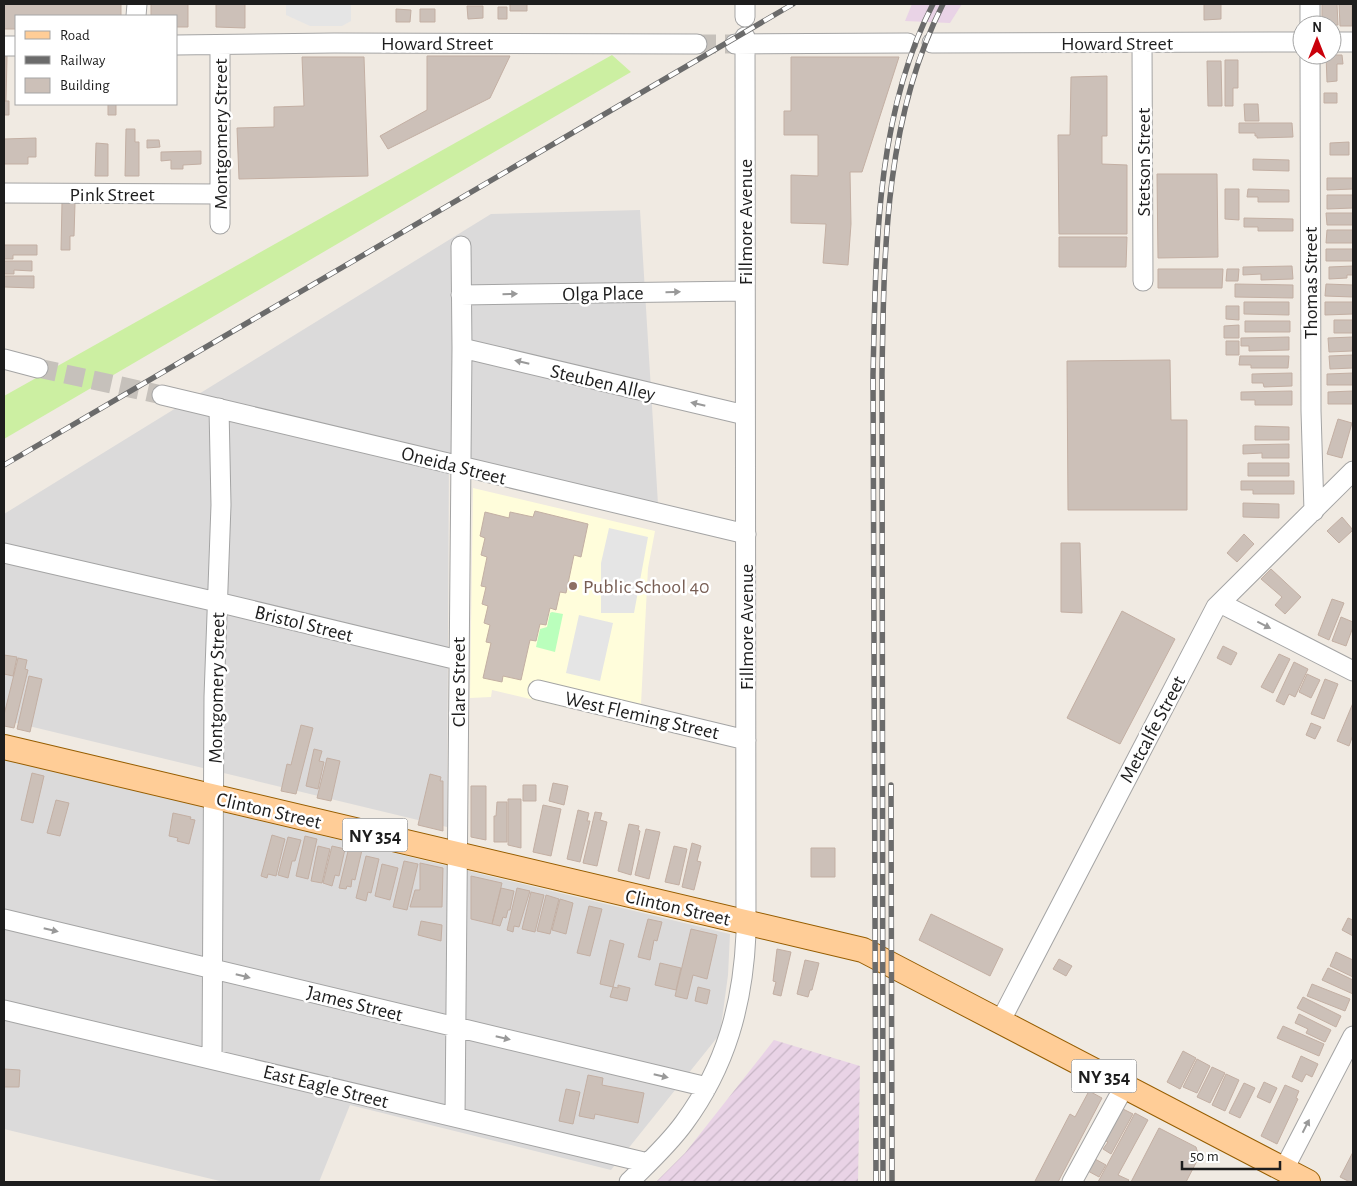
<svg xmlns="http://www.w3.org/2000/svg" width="1357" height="1186" font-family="'Alegreya Sans',sans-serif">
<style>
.residential{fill:#dbdada}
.industrial{fill:url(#industrial-furrows)}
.education{fill:#fffddb}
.railway{fill:#e9d3e6}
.grass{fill:#ccefa2}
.park{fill:#baffbc}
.parking{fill:#e5e5e5}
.building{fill:#ccc0b8;stroke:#c3afa3}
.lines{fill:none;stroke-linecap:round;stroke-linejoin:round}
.minor-tunnel{stroke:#c6c1bb;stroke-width:19;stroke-dasharray:19 9;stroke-linecap:butt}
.minor-casing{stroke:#a4a4a4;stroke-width:21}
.major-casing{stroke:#965d00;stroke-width:26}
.minor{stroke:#fff;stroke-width:19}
.major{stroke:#ffcd97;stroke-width:24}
.rail-casing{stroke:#6b6b6b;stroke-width:5.5}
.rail{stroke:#fff;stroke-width:4;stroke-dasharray:11;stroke-linecap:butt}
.oneway{fill:#999}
.education-dot{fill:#8d6e63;stroke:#fff;stroke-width:2}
.labels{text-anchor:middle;stroke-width:5;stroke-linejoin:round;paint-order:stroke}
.shield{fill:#fff;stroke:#616161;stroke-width:1}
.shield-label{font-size:19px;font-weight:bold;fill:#1d1d1d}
.street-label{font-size:20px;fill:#1d1d1d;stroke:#fff}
.education-label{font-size:20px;fill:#785e54;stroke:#fff;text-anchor:start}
</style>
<defs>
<pattern id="industrial-furrows" width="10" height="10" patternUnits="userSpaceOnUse" patternTransform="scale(1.25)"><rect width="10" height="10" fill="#e9d3e6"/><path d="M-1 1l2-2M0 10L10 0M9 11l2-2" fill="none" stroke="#c7b5c5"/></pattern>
</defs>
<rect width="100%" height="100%" fill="#f0eae2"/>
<!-- residential -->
<path class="residential" d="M640,210L658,504L449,453L447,827L4,720V514L491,214Z
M4,759L730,934L728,975L720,1034L611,1170L350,1105L319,1182H224L4,1129Z"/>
<!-- industrial -->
<path class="industrial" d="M774,1040L860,1066L858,1182H656L685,1153Z"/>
<!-- education -->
<path class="education" d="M473,488L655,531L648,568L641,704L572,690L568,708L492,690L491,697L470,698Z"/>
<!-- railway -->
<path class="railway" d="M912,4H962L950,23L905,21Z"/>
<!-- grass -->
<path class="grass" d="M612,55L631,72L4,439V396Z"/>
<!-- park -->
<path class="park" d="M552,612L563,614L555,652L536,647L540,629L547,627L550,613Z"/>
<!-- parking -->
<path class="parking" d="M286,4H351V21L342,26H310L286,15Z
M609,528L648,537L634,613H601V563Z
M579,615L613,623L600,681L566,673Z"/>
<!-- building -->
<path class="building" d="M4,4H121V16H16V29H4Z
M151,4H188V27H176V16H151Z
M216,4H245V28L216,27Z
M510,4H527V11H510Z
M1204,4H1221V19L1204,20Z
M1322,4H1337L1338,25H1322Z
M1339,4H1352V26H1340Z
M467,6H483V18L468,19Z
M498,7H507V19H498Z
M396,9L411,10L410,22H396Z
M420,9H435V22H420Z
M1326,55H1342L1343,64H1337V81L1327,82Z
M4,56H7L6,101H4Z
M427,56H510L490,98L388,149L380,136L427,110Z
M302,57H364L368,176L239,179L237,128L274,127V107L304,106Z
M791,57H899L862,172H850L851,224L848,265L823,263L826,224L791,223V175L818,176V135H784V111H791Z
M1225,60H1238V88H1233V106H1225Z
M1207,61H1221L1222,106H1208Z
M1107,76V136H1102V164L1127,165V234H1059L1058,135H1070L1071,77Z
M1324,93H1337V103H1324Z
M4,101H9V115H4Z
M108,104H116V115H108Z
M1244,104H1258L1259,121H1245Z
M1239,123H1292L1293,137L1257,138V136H1255V133H1239Z
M126,129H135V142H139V176H125Z
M36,138V157H28V164H4V139Z
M147,140H159L160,147L147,148Z
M1349,142V155H1330V143Z
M96,143L108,144V176H95Z
M201,151V164L183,165V169H171V160L161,161V152Z
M1253,159L1289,160V171L1253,170Z
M1157,174H1217L1218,257L1158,258Z
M1327,178H1353V189L1327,190Z
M1225,189H1239V220L1225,219Z
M1248,189L1289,190V202H1258V197H1247Z
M1327,195H1353V208L1327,209Z
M62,202L75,203L74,236H70V250H61Z
M1326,213H1353V225H1327Z
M1244,218L1293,219V231H1258V227H1244Z
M1327,230H1353V243H1326Z
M1059,237H1127L1126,267H1059Z
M4,245H37V255H13V259H4Z
M1326,249H1353V261H1326Z
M4,261H32V271L14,270V274H4Z
M1292,266L1293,279L1261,280V274L1243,275V267Z
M1353,266V275H1347V278L1329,279V267Z
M1158,269H1223L1222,288H1158Z
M1227,269H1239L1238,281H1226Z
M4,276H34V288L4,287Z
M1235,284L1293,285V298L1235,297Z
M1326,284L1353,285V297L1325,296Z
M1244,302H1289V315L1244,314Z
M1325,302H1353V314L1325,315Z
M1226,306H1239V320L1226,319Z
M1334,320H1353V333H1334Z
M1245,321H1290V332H1245Z
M1239,325V338H1224V326Z
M1289,337V350L1249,351V346H1241V338Z
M1353,337L1352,351L1329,352L1328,338Z
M1226,341H1239V355H1226Z
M1353,355V368L1330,369L1329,356Z
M1240,356H1289L1288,368H1251V365H1239Z
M1170,360L1171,420H1187V510H1068L1067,361Z
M1292,373V386L1264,387L1263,383H1252V374Z
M1353,373V385H1327V374Z
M1292,391V405H1255V400H1241V392Z
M1353,391V404H1328V392Z
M1338,419L1352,423L1342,458L1327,454Z
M1255,426L1289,427V440H1255Z
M1289,444V458H1262V453L1243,454V445Z
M1248,463H1289V476H1248Z
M1241,481H1294V494H1253V490H1241Z
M1243,503L1279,504V518L1243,517Z
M535,511L588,524L581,557L574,555L566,593L560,592L556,610L550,608L546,625L540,624L536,641L530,640L521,680L503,676L502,682L483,678L491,643L486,642L490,625L484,623L488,606L482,604L486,587L481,586L487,557L481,555L485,538L480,536L485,512L509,518L510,512L533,517Z
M1342,517L1353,530L1339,543L1327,531Z
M1244,534L1254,544L1237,562L1227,553Z
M1061,543H1080L1082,613L1061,612Z
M1271,569L1301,597L1285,614L1275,605L1282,597L1261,579Z
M1332,599L1344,603L1329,640L1318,635Z
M1122,611L1175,639L1120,744L1067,718Z
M1341,617L1353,622V627L1346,646L1332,641Z
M1223,646L1237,653L1231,665L1217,658Z
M1279,654L1290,659L1273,693L1261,687Z
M4,655L17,657L13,676L4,674Z
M18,658L27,660L25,669L28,670L14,728L4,726V715Z
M1294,662L1308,669L1295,697L1289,694L1284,705L1276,701Z
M1307,674L1320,680L1311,698L1299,692Z
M29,676L42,679L30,732L17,729Z
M1325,679L1338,684L1324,719L1311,714Z
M1353,703V735L1349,746L1337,741Z
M1311,723L1321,727L1315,739L1306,735Z
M301,725L313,728L296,794L281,791L287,764L291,765Z
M314,749L322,751L319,761L324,762L318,789L306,786Z
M327,758L340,761L331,801L317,798Z
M32,773L44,776L33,823L21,820Z
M430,774L441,777L440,781H443V831L418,825Z
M553,783L568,786L564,805L549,801Z
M523,785H536V801H523Z
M471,786H486V840L471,837Z
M508,799H521V848L508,845Z
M56,800L69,803L60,836L47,833Z
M497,802H507V842H494V816H496Z
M543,805L561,809L551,856L533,852Z
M578,810L589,813L587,821H590L580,862L567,859Z
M595,812L602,813L600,820L607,822L597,866L583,863Z
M173,813L191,817L190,819L195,820L189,844L177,841L178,838L169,836Z
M629,824L639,826L638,830L640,831L631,875L618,871Z
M646,829L660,832L649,879L635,875Z
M272,835L285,839L276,876L268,874L267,878L261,876Z
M305,836L317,839L308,879L296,876Z
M288,837L301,840L295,861H292L288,878L278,875Z
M692,843L701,846L697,861L701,862L694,890L682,887Z
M318,846L330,849L322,883L311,881Z
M332,846L345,849L339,876L335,875L332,886L323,883Z
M674,846L687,849L679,885L665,882Z
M349,847L362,850L355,880L352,879L351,887L347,886L346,889L339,888Z
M811,848H835V877H811Z
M366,856L379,859L371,893L368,892L366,901L356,898Z
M404,861L418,864L407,910L393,907Z
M420,863L443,868L442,907H410L415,890H420Z
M382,864L398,868L390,900L375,896Z
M471,876L502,883L492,924L471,919Z
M501,888L514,891L510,910H508L506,918L503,917L500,926L492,924Z
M517,888L530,891L519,927L514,926L513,932L507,930Z
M531,892L544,895L535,932L522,929Z
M546,895L559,899L550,934L537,931Z
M560,899L573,903L566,934L552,930Z
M589,906L602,909L590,956L577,953Z
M931,914L1003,949L990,976L919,940Z
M1348,918L1353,920V936L1342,930Z
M648,919L662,922L657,941L654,940L650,960L638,957Z
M421,921L442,925L441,941L418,935Z
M691,929L717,935L707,979L693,975L687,999L675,996Z
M610,940L624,944L613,987L600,984Z
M777,949L791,952L781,996L773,994L776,982L773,981Z
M1336,952L1353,960V977L1330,966Z
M1059,959L1072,966L1066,976L1053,969Z
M805,960L819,963L812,990H810L808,997L797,994Z
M660,963L681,968L676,990L655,985Z
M1328,968L1353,980V994L1322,980Z
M1312,984L1350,999L1345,1011L1307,996Z
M618,985L630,988L627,1001L610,997L613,987L618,988Z
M698,987L710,990L707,1004L695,1001Z
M1303,997L1341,1016L1336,1027L1297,1008Z
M1299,1014L1331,1030L1325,1042L1306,1033L1308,1029L1295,1023Z
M1283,1026L1324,1044L1319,1056L1277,1038Z
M1183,1051L1196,1058L1180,1089L1167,1082Z
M1301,1056L1318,1064L1312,1077L1306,1074L1302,1082L1292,1077Z
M1197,1059L1210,1066L1197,1093L1183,1087Z
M1212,1067L1225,1073L1210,1103L1197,1097Z
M4,1069L20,1070L19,1087H4Z
M1226,1074L1239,1080L1225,1111L1212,1105Z
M588,1075L603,1078L602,1085L644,1093L638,1123L595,1114L594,1119L579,1116Z
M1264,1082L1277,1088L1270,1103L1257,1097Z
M1244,1083L1255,1088L1240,1118L1229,1113Z
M1285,1085L1299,1091L1296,1098L1298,1099L1277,1144L1261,1136Z
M566,1089L580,1092L573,1124L559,1121Z
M1089,1091L1102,1098L1058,1182L1035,1181L1070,1114L1075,1117Z
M1121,1108L1133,1114L1111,1154L1103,1149L1108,1142L1104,1140Z
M1135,1113L1148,1120L1118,1175L1129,1180L1127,1182H1098Z
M1159,1128L1196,1147L1199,1157L1186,1182H1131Z
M1353,1152V1182H1350L1340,1177Z
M1095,1159L1106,1165L1099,1177L1088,1171Z"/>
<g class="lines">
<!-- minor-tunnel -->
<path class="minor-tunnel" d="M697,44H735
M38,368L162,395"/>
<!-- minor casing -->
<g class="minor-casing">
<path id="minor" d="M745,4V17
M1310,4V25
M136,16L137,4
M1332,42H1353
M932,43L1302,42
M1142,43L1143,281
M735,44L908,43
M176,45L334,43L697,44
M4,46H16
M1310,55L1311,411L1314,511
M4,193L220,194
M220,224V45
M461,295L745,291
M462,348L745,415
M4,359L38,368
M162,395L746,534
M4,553L217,602L458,660
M1220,603L1353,671
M538,690L746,740
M4,919L707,1087
M4,1010L648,1163
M1000,1022L1216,607L1353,471
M212,1059L214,697L221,505L219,408
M455,1117L462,348L461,246
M1284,1169L1353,1036
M629,1182C648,1163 668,1145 684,1123C726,1066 743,1004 746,934L745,37
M1072,1182L1124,1087"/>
</g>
<!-- major casing -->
<g class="major-casing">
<path id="major" d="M4,747L863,950L1308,1182"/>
</g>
<!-- minor -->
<use href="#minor" class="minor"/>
<!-- major -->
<use href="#major" class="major"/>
<!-- rail casing -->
<g class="rail-casing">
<path id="rail" d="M4,465L793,4
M891,785L892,1182
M876,1182L873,375C876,251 875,116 933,4
M883,1182L882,374C884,248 885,118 943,4"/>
</g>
<!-- rail -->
<use href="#rail" class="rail"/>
</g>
<!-- one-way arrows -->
<defs><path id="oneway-solid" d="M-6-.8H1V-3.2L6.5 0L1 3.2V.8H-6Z" transform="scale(1.25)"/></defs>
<g class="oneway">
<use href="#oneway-solid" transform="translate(673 292) rotate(-1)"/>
<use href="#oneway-solid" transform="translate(510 294) rotate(-1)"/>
<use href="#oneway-solid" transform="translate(522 362) rotate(-167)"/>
<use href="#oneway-solid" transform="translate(698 404) rotate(-167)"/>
<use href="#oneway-solid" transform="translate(1264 625) rotate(27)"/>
<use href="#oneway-solid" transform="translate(51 930) rotate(13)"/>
<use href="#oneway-solid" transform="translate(243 976) rotate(14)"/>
<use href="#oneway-solid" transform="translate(503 1038) rotate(13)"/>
<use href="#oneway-solid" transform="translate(661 1076) rotate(13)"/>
<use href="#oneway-solid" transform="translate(1306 1126) rotate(-63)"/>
</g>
<!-- markers -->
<circle class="education-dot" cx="573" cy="586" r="5"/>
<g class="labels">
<!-- shield labels -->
<g class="shield">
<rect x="342.5" y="818.5" width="65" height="33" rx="4"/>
<rect x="1071.5" y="1059.5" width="65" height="33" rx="4"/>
</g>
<g class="shield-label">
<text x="375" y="842">NY 354</text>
<text x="1104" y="1083">NY 354</text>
</g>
<!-- street labels -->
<g class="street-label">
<text x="437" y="50">Howard Street</text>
<text x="1117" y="50">Howard Street</text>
<text transform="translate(220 134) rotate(-90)" y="7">Montgomery Street</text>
<text transform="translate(1143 162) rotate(-90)" y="7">Stetson Street</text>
<text x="112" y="201">Pink Street</text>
<text transform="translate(745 222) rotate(-90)" y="7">Fillmore Avenue</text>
<text transform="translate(1310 283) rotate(-90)" y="7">Thomas Street</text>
<text transform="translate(603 293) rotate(-1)" y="7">Olga Place</text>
<text transform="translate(603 382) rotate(13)" y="7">Steuben Alley</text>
<text transform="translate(454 465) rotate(14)" y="7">Oneida Street</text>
<text transform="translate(304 623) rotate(14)" y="7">Bristol Street</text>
<text transform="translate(746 627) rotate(-90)" y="7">Fillmore Avenue</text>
<text transform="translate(458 682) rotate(-90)" y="7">Clare Street</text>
<text transform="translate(216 688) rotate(-89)" y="7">Montgomery Street</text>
<text transform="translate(642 715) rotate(13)" y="7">West Fleming Street</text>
<text transform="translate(1152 729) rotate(-62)" y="7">Metcalfe Street</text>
<text transform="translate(269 810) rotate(13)" y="7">Clinton Street</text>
<text transform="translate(678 907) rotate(13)" y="7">Clinton Street</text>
<text transform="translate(355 1003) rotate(14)" y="7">James Street</text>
<text transform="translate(326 1086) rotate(14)" y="7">East Eagle Street</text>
</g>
<!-- education labels -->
<g class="education-label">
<text x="583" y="593">Public School 40</text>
</g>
</g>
<!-- border -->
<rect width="1357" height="1186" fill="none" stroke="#1d1d1d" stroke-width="10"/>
<!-- legend -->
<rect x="15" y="15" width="162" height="90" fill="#ffffff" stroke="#a5a5a5"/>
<rect x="25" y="31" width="25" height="8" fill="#ffcd97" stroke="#a5a5a5"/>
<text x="60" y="40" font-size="15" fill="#1d1d1d">Road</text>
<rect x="25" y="56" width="25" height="8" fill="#6b6b6b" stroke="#a5a5a5"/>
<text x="60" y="65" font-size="15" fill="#1d1d1d">Railway</text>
<rect x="25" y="78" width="25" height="15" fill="#ccc0b8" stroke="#a5a5a5"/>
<text x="60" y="90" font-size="15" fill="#1d1d1d">Building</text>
<!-- north arrow -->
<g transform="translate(1317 40)"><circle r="24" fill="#ffffff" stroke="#a5a5a5"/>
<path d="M0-4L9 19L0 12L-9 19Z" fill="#ca000b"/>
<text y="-8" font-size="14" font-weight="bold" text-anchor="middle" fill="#1d1d1d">N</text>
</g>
<!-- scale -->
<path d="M1182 1161v8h98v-8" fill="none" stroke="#1d1d1d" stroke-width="2.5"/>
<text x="1190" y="1161" font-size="15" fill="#1d1d1d" stroke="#ffffff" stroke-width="4" paint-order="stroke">50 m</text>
</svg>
